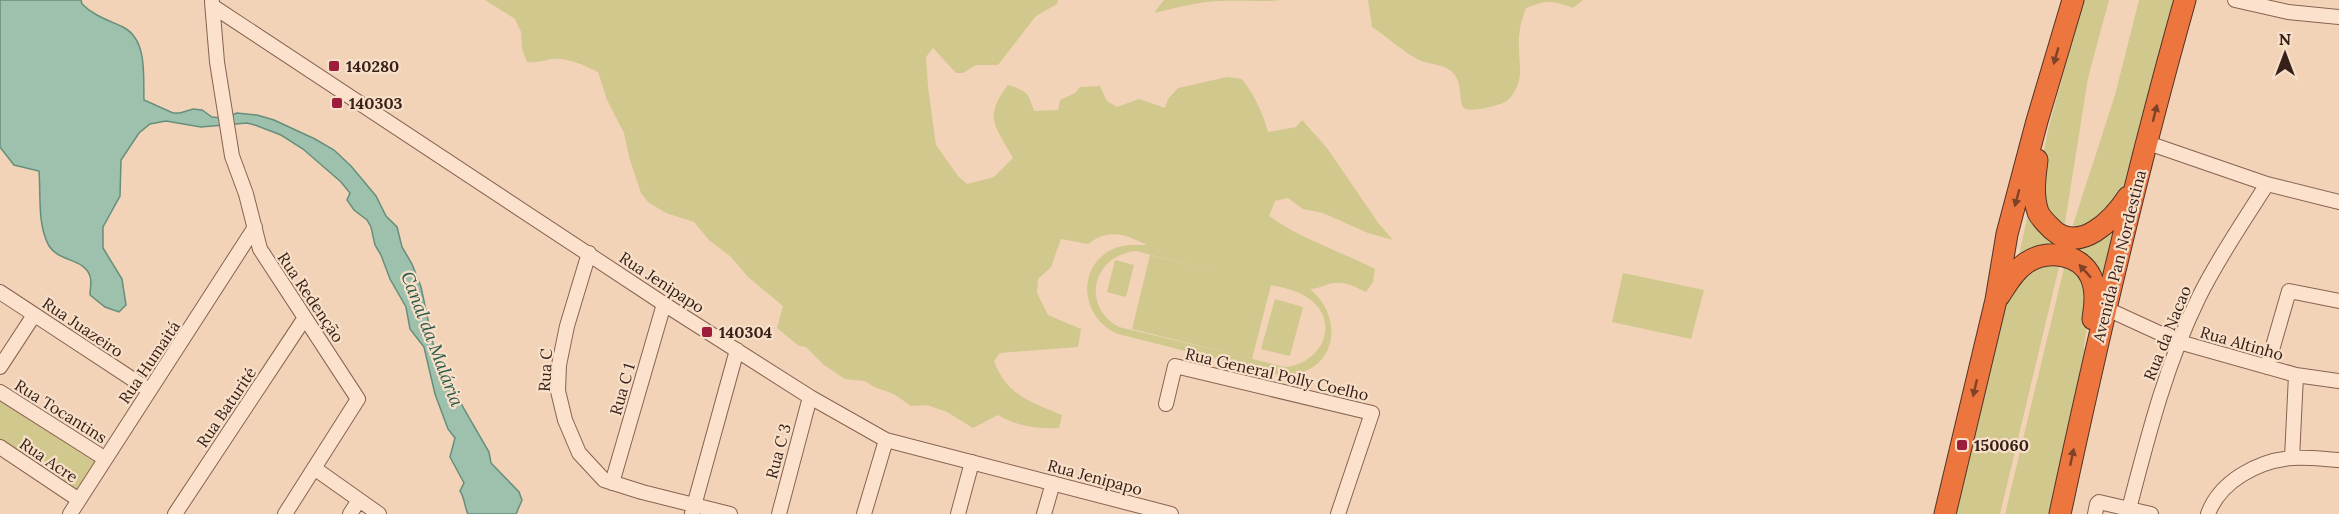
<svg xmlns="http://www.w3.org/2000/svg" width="2339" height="514" font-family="Lora,serif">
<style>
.green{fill:#d0c88c;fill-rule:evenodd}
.water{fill:#9ec1ae;stroke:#658f7b;stroke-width:1.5}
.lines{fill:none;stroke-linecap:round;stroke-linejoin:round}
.minor-casing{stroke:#896252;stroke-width:16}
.highway-casing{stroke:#553227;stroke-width:23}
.minor{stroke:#fce2cc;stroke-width:14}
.highway{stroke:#ec763e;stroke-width:21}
.oneway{fill:#7f4228}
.poi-dot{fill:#9d1d3c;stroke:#f8dfc8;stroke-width:2}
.labels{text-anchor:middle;stroke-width:4.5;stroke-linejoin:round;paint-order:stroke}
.poi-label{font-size:16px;font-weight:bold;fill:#362019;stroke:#f8dfc8;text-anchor:start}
.street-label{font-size:16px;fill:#362019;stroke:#f8dfc8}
.water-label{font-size:18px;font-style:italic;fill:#265849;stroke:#f8dfc8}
</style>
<rect width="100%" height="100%" fill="#f2d3b8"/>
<!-- green -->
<path class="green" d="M485,0H1058L1057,4L1036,16L998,65H976L963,73H956L933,48L926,57L928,87L936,145L958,176L967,184L994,177L1013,158C995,125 983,118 1008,85C1027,91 1028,92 1034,111L1058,110L1060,100L1075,93L1080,87L1100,86L1107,101L1117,107L1139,99L1165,108L1168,99L1178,88L1227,77L1242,79C1254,95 1263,113 1268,132L1296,127L1302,120L1327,148L1379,224L1393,240L1368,233L1323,213L1303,209L1288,198L1275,201L1269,216C1301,239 1340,251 1375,269L1373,282L1366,292C1354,286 1343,280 1329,284C1322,286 1317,289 1310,289C1350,322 1331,382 1277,374L1118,334C1080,318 1075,265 1115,248C1126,244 1137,245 1147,245C1125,234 1109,228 1088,244L1061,239L1051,267L1038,279L1037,293L1048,315L1081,329L1078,347L1000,353L994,361C1007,396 1030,401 1062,415L1059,428C1037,429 1016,426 998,415L973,428L947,412L927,405L911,406L894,394L874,387L865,381L845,379L824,365L806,347L799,346L777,328L783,306L748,277L731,257L709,240L694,222L666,213L648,202L641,193L630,160L624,133L607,100L598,72C584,65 566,57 551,59C542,61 536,63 527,62L522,49L521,32L515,19ZM1136,251L1222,273L1150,255L1132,329L1252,359L1271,285C1285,288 1300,291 1311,300C1341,325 1320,364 1285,367L1119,327C1080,306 1093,255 1136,251Z
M1164,0H1281C1260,2 1240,0 1219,1C1197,2 1175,8 1154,13Z
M1368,0H1583L1573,8C1551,0 1547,0 1526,8C1521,21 1518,34 1519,48C1519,61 1522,72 1518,84C1516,89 1512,97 1508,100C1502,105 1471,113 1464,108C1458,103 1464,81 1451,71C1442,64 1432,65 1421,61C1406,54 1387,37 1372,27Z
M2083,0H2109L2088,78L2064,229L2046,215L2040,171L2048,130Z
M2139,0H2181L2131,189L2107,219L2070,234L2115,95Z
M2030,204L2054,236L2060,251L2017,265Z
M2122,216L2100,306L2066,253Z
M2038,258L2060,263L2000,514H1950L2000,304Z
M1115,260L1134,265L1126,297L1107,292Z
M2065,264L2082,271L2089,314L2084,345L2087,388L2055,514H2005Z
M1623,273L1704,290L1691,339L1612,322Z
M1275,299L1303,307L1290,356L1261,349Z
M0,394L101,458L78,491L0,440Z"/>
<!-- water -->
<path class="water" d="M0,0H81L82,4C94,16 108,20 123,27C148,40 143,76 144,100L173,113H180L193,109L202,110L212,117L222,118L237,113L257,115L274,120L315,139L334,150L351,166L376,196L386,216L397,227L402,247L412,264L421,287L434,348L464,409L489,452L491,463L519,492L522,500L516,514H468C464,506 465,498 460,491L464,483L450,457L455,438L448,429L435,394L424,347L410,329L406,307L390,279L381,255L375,245L371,227L367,220L354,210L347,200L350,193L341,182L303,149L281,135L255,125L247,123L201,127L166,121L150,124L139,133L121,160L120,196L103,227V248L122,279L126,305L119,312L105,307L90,295C90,290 92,281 90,276C84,258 59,262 49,246C37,224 41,195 39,171L14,165L0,147Z"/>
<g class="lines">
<!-- minor casing -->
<g class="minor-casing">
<path id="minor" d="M2235,0L2288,12L2339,17
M212,2L217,62L232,156L246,194L260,249L358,399L285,514
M214,7L664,304L810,397L886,440L1171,514
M2148,143L2267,184L2339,202
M589,253L567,326L559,365L558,391L565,420L579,453L604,480L642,492L730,514
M0,292L149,390
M2107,309L2179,342L2296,375L2339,381
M0,367L34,315
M2267,367L2289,291L2339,301
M0,392L104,458
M1166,404L1175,366L1372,413L1338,514
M0,447L79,500
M2292,458L2296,375
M314,468L379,514
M612,483L664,304
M2129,509C2148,436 2166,364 2199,297C2218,258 2244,221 2267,184
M692,513L737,350
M70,514L255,227
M175,514L304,319
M350,514L359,500
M779,514L810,397
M864,514L886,440
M958,514L972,462
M1044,514L1053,483
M2095,514L2097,504L2099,502L2151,514
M2208,514C2220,481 2258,461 2292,458C2308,457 2324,459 2339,460"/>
</g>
<!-- highway casing -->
<g class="highway-casing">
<path id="highway" d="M2037,160C2035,177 2032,195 2038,212C2041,219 2047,224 2053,230C2080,254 2113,220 2128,197
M1999,296C2007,284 2014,271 2026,263C2047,249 2080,253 2091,277C2097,291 2095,305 2093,319
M1945,514L1996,300L2007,234L2037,121L2073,0
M2060,514C2097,341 2137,170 2185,0"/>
</g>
<!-- minor -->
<use href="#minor" class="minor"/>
<!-- highway -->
<use href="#highway" class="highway"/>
</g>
<!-- one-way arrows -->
<defs><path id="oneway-solid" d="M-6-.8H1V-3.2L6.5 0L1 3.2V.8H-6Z" transform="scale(1.5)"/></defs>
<g class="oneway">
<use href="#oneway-solid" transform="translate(2056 56) rotate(106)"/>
<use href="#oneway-solid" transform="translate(2155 113) rotate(-76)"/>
<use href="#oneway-solid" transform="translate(2017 198) rotate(105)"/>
<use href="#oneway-solid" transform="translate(2085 271) rotate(-132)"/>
<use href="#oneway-solid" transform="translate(1975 388) rotate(103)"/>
<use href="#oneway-solid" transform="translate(2072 457) rotate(-78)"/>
</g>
<!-- markers -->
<g class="poi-dot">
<rect x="328" y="60" width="12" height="12" rx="3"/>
<rect x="331" y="97" width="12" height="12" rx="3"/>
<rect x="701" y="326" width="12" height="12" rx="3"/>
<rect x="1956" y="439" width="12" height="12" rx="3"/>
</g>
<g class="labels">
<!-- poi labels -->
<g class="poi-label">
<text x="346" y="72">140280</text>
<text x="349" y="109">140303</text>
<text x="719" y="338">140304</text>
<text x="1974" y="451">150060</text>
</g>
<!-- street labels -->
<g class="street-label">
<text transform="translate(2119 256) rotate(-76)" y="6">Avenida Pan Nordestina</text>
<text transform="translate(662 282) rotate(33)" y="6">Rua Jenipapo</text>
<text transform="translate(311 297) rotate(56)" y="6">Rua Redenção</text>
<text transform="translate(83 327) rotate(34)" y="6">Rua Juazeiro</text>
<text transform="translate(2167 333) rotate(-68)" y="6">Rua da Nacao</text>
<text transform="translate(2242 343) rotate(16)" y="6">Rua Altinho</text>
<text transform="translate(149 362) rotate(-56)" y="6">Rua Humaitá</text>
<text transform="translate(545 370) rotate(-87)" y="6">Rua C</text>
<text transform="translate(1277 374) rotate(13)" y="6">Rua General Polly Coelho</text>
<text transform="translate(622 389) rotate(-74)" y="6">Rua C 1</text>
<text transform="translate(226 407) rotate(-56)" y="6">Rua Baturité</text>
<text transform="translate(61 411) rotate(32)" y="6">Rua Tocantins</text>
<text transform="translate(778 451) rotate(-75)" y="6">Rua C 3</text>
<text transform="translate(49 460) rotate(34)" y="6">Rua Acre</text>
<text transform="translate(1095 477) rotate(15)" y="6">Rua Jenipapo</text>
</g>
<!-- water labels -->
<g class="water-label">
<text transform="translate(432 339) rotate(69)" y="6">Canal da Malária</text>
</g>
</g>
<!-- north arrow -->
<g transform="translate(2285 54)" stroke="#f8dfc8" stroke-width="4.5" paint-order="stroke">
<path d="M0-4.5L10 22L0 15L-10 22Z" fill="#362019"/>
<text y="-9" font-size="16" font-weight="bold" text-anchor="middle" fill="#362019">N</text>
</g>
</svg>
